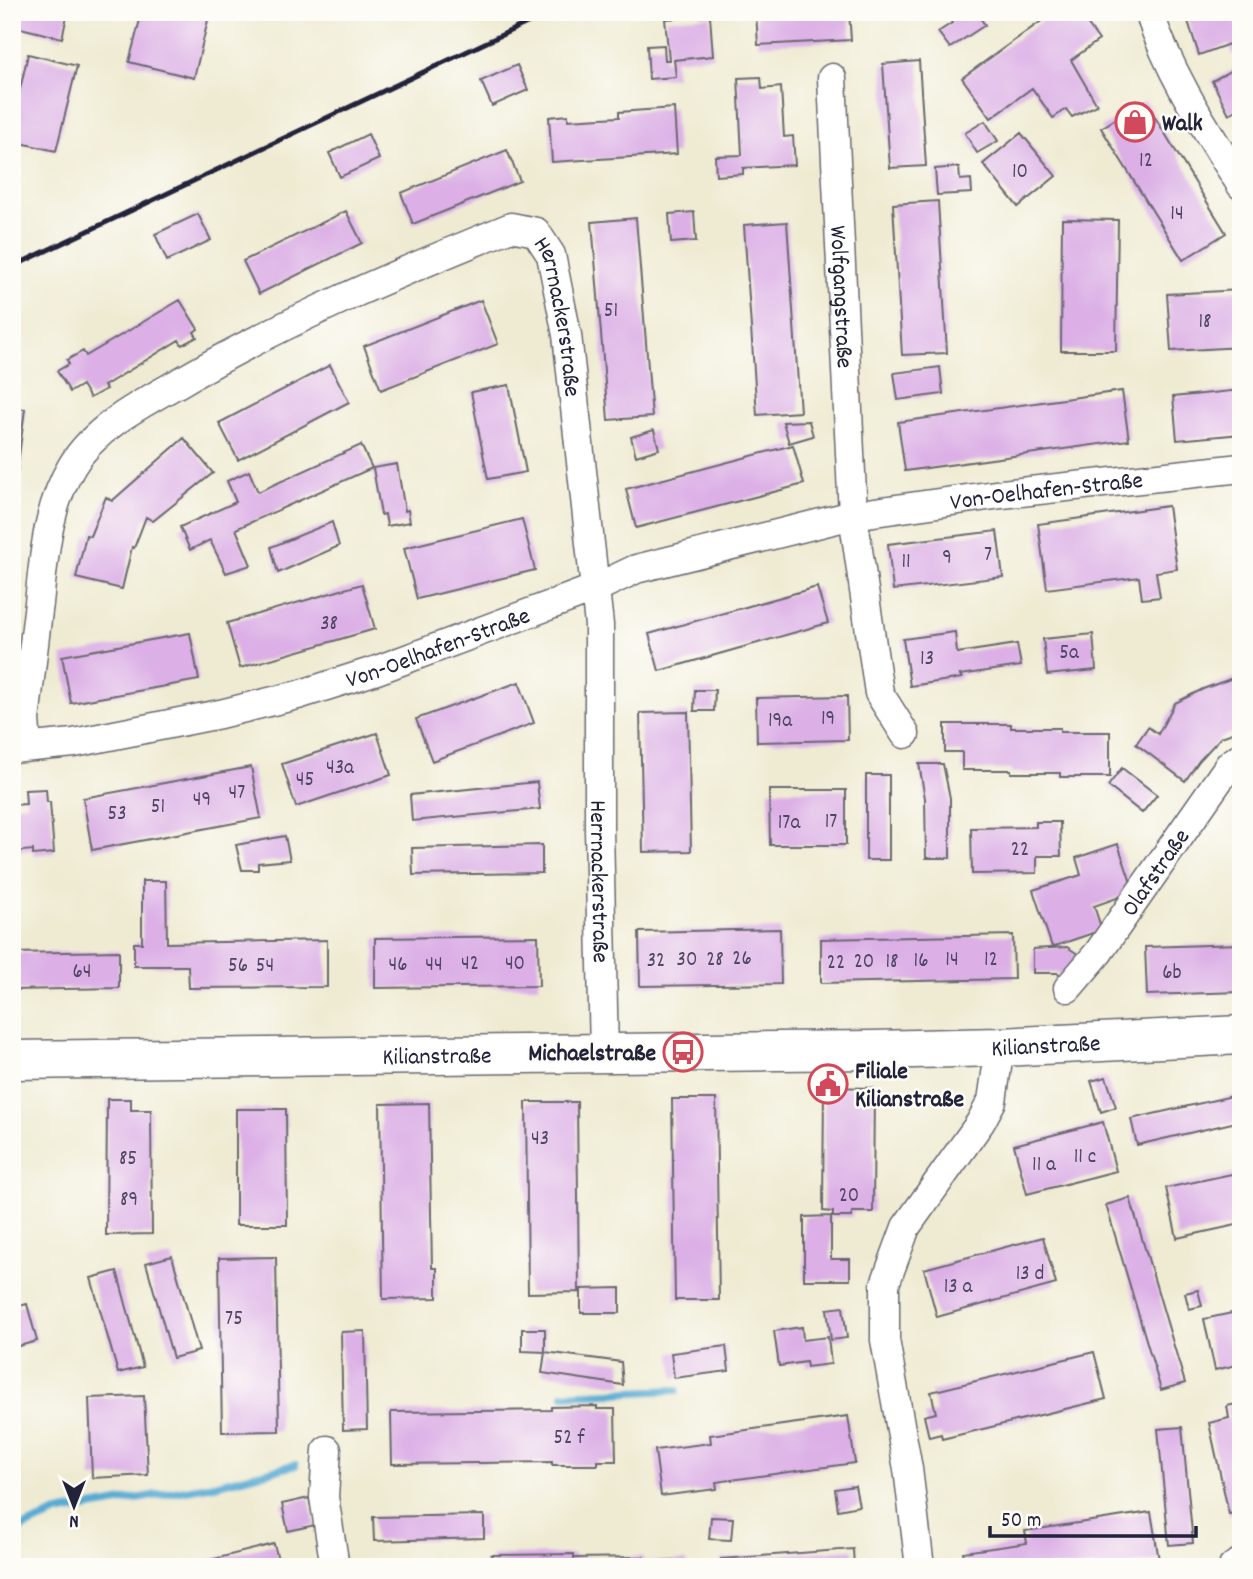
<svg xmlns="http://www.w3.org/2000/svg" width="1253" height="1579" font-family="Dekko,sans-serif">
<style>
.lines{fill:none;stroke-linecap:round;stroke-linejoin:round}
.stream{stroke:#58abd4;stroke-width:8}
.building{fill:#dcb0e6}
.street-casing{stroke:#6a6870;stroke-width:31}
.secondary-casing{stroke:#6a6870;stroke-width:41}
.street{stroke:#fff;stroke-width:28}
.secondary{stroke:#fff;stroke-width:38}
.rail{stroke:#22223b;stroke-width:5}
.labels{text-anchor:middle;stroke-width:5;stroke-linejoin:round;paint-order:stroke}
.number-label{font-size:21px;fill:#504666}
.poi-label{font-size:24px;font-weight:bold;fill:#22223b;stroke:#fdfcf7;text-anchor:start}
.street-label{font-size:24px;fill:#22223b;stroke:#fdfcf7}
</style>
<rect width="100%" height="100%" fill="#fdfcf7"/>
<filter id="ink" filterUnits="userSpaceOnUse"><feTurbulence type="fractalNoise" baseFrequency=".0143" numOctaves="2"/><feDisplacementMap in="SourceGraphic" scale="14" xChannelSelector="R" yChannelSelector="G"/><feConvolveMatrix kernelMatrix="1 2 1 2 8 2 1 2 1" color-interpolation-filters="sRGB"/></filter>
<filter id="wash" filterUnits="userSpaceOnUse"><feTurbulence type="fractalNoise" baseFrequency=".00686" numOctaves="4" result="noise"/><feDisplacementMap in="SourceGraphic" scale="28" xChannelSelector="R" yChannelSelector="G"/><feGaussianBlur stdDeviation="1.57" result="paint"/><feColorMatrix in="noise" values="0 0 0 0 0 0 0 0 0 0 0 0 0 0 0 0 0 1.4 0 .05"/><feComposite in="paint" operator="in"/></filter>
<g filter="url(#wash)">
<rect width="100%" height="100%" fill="#efebd3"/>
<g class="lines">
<!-- stream -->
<path class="stream" d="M564,1395L676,1390
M12,1532L57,1513L214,1485L295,1465"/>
</g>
<g id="blocks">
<!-- building -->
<path class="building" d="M12,12H68L62,38L12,26Z
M142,12H210L194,78L129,62Z
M756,12H849L851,40L758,45Z
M947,12H976L985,25L950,48L938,32L952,23L946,13Z
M1054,12H1078L1099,40L1071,60L1097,105L1072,117L1066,109L1053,118L1032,88L991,118L962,78Z
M1185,12H1241V52L1233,55L1229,44L1199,55Z
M710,16L713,56L674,60L676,77L649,79L647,46L664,45L665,60H669L665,19Z
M28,54L77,66L56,151L12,141V106L16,107Z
M919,61L926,166L890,168L883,64Z
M517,65L528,90L492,106L481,81Z
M1241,65V108L1229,114L1212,81Z
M761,77L762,89L781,87L784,137L793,136L795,165L743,168V174L716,176L715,156L742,155L738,78Z
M1145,101L1226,233L1183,260L1101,128Z
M674,108L677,154L552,162L549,117L568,115V120L619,117V112Z
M985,121L998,141L977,153L965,133Z
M1021,133L1056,176L1018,207L983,164Z
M368,134L379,159L340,177L329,153Z
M507,150L520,181L413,224L401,193Z
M959,167L960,180L971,179L972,193L937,195L935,169Z
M938,201L947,353L902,355L893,204Z
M346,211L362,243L259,294L243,261Z
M694,212L696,241L671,243L669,214Z
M198,214L211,240L167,261L155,234Z
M636,218L652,417L608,420L592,222Z
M1062,219L1118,220L1116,351H1061Z
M787,222L800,412L757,415L744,225Z
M1241,290V347L1171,351L1167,294Z
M180,300L198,329L194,332L197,337L182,345L179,340L104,386L106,389L90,398L82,385L70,392L57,371L69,364L67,360L83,351L86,356Z
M481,300L498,344L381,390L364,346Z
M330,365L349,402L238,460L219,423Z
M940,367L943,394L898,400L894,373Z
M509,385L526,472L488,479L471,392Z
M1241,390V434L1177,440L1173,397Z
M1122,391L1129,440L905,471L898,422Z
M12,408L25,409L14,496L12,495Z
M809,421L813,436L789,443L783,422Z
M654,430L659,449L636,456L631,437Z
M184,438L213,473L153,521L146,517L134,548L132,547L122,589L76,578L86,535L90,536L106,497L112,501Z
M361,445L372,468L236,529L251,565L226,573L210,540L190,550L180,527L236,502L227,481L249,471L258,492Z
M793,445L804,484L636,528L626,489Z
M397,464L405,511L408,510L410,522L387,526L385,514L381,515L373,468Z
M1168,506L1177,569L1156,572L1160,597L1142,599L1139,577L1047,589L1038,524Z
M522,519L535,570L417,599L404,548Z
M332,522L339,546L278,573L271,547Z
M997,531L1003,577L893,590L888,544Z
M362,584L375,629L240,668L227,623Z
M817,587L828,623L659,671L649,634Z
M955,632L957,653L1017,644L1021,666L960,675L962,678L910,686L903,639Z
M190,633L199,680L71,703L62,656Z
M1093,634L1096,670L1047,675L1043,639Z
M1241,675V730L1221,737L1199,761L1185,781L1136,744L1148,727L1158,734L1175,703L1203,689Z
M519,682L534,723L432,761L416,719Z
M695,690H715L714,711H694Z
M847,696L848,740L757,742L756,698Z
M688,712L691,851L643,852L640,713Z
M945,724H1011V728H1060V732H1110V777H1060V773H1011V770H962V752H945Z
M377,733L391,775L296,807L282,764Z
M919,764H943L950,798V858H926L925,798Z
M251,767L261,818L92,850L83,798Z
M1122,768L1157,795L1142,813L1108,786Z
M866,775H889V860H866Z
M537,782L540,809L412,821L410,795Z
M46,789L47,802H50L54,853L33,855V850L12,852V805L26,804L25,790Z
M769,790H846V845H770Z
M1036,822H1060L1061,856H1037V873L972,874L971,828L1036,827Z
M285,836L290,860L258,863V870H242L236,845Z
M1118,844L1134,892L1094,906L1102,930L1052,947L1033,890L1081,875L1076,858Z
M542,845V873L413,875L412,848Z
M142,881H166L167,943L327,940V987L189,988L188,966H134V943H142Z
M780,929L781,984L640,986L639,932Z
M1013,935L1014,979L821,983V939Z
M538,936L539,986L375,988V938Z
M1241,944V992L1147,995L1145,947Z
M1067,947L1084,958L1067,980L1057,973H1033V949Z
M119,951V988L12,990V953Z
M1106,1077L1116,1107L1101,1112L1091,1081Z
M824,1087L874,1088L873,1212H852V1217H833V1212L823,1211Z
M1241,1094V1121L1137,1145L1131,1119Z
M107,1099H131V1110H151L152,1234L106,1235Z
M672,1099H716L719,1300H675Z
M526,1102H577L579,1292L528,1293Z
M429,1103L432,1268H437V1298L383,1299L380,1104Z
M236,1109H286L287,1225H236Z
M1103,1122L1116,1171L1027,1194L1014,1145Z
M1241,1172V1224L1177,1238L1166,1188Z
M1130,1198L1185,1383L1161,1390L1106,1205Z
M831,1216V1259H850V1280H804V1217Z
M1043,1237L1056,1284L937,1317L924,1269Z
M172,1256L199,1351L173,1358L146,1263Z
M276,1257L279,1431L222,1432L219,1258Z
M117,1271L143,1367L118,1373L91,1278Z
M620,1288V1313H581V1289Z
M1198,1290L1202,1306L1189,1309L1185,1293Z
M27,1304L37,1341L12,1348V1308Z
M843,1307L847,1338L831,1340L827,1309Z
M1241,1311V1364L1215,1370L1204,1319Z
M802,1327L803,1340L828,1337L831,1364L807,1367L806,1362L779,1366L774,1331Z
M522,1329H545V1352L522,1351Z
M365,1331L367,1429L343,1430L341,1332Z
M726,1346L729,1371L674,1378L671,1353Z
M545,1352L621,1362L623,1385L542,1373Z
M1094,1352L1106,1399L942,1439L941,1434L929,1437L924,1416L936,1413L931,1392Z
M144,1396L148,1475L92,1478L89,1398Z
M1241,1403V1512L1229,1514L1209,1423L1229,1418L1227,1406Z
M597,1406V1409H615L616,1461H598V1465H552V1462L392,1464L391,1412L551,1410V1407Z
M848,1416L855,1463L716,1482L717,1489L661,1496L655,1450L711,1443L710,1435Z
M1182,1427L1193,1543L1169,1545L1158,1429Z
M12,1465H15V1528H12Z
M855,1486L859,1506L838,1510L835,1489Z
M309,1498L315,1525L288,1531L282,1504Z
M1151,1512L1159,1560L1114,1567H966L963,1552L1027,1543L1025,1531Z
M484,1515V1538L374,1541L373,1517Z
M711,1517L733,1518L731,1540L709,1539Z
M274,1544L280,1567H186V1566Z
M853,1549L854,1567H722L721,1559Z
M574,1554V1558L643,1557V1562L687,1561V1567H492L491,1555Z"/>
</g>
</g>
<g filter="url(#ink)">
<use href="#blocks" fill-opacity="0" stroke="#6a6870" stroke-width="2"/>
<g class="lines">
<!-- street casing -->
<g class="street-casing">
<g id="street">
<path d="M1149,12C1170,75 1206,129 1241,185"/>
<path id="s1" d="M832,78L853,515L879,693L905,734"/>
<path id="s2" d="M27,747L25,719C30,681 34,642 39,603C44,556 47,508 72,466C95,427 143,403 180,382C286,320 398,273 511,227L536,232L551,255L567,335L599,625V829L604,1053"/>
<path id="s3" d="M12,749L74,743L220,714L298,695L377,670L596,588L636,569L853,515L1002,494L1241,468"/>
<path id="s4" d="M1068,988L1098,953L1230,764L1241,757"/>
<path d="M327,1450L324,1497L335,1567"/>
<path d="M920,1567L908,1469L885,1340V1284L906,1227L980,1123L992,1101L1000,1047"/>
<path d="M1233,1567L1241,1562"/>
</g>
</g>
<!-- secondary casing -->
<g class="secondary-casing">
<g id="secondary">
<path id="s5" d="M12,1060L872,1050L1000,1047L1241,1035"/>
</g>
</g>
<!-- street -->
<use href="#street" class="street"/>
<!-- secondary -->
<use href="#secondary" class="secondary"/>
<!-- rail -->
<path class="rail" d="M12,267L550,12"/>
</g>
</g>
<!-- icons -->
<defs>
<g id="shop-ring" transform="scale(2.0125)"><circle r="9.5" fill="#fdfcf7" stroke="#d1495b" stroke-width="1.5"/><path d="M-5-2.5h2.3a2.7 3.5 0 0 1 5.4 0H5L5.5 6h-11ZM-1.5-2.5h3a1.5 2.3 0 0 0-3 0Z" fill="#d1495b"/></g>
<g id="bus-ring" transform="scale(2.0125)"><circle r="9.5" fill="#fdfcf7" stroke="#d1495b" stroke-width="1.5"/><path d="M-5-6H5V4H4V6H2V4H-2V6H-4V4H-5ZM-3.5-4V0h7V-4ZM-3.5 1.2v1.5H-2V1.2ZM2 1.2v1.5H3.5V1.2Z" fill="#d1495b"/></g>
<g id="civic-ring" transform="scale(2.0125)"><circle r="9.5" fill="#fdfcf7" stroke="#d1495b" stroke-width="1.5"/><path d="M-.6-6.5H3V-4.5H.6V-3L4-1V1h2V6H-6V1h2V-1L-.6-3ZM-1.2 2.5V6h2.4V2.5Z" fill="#d1495b"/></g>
</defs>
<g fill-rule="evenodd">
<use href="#shop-ring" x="1135" y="122"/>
<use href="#bus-ring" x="683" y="1052"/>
<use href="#civic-ring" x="828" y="1084"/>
</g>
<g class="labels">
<!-- number labels -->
<g class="number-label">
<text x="1146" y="166">12</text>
<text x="1020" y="177">10</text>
<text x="1177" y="219">14</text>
<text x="611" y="316">51</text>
<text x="1205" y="327">18</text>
<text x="988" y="560">7</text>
<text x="947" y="563">9</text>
<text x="906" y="567">11</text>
<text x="329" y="629">38</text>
<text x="1069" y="658">5a</text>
<text x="927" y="664">13</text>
<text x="828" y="724">19</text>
<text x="780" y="726">19a</text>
<text x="340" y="773">43a</text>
<text x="305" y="785">45</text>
<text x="237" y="798">47</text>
<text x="202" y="805">49</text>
<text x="158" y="812">51</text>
<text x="117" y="819">53</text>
<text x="831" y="827">17</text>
<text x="789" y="828">17a</text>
<text x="1020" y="855">22</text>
<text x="742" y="964">26</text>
<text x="687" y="965">30</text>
<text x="715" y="965">28</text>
<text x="952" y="965">14</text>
<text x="991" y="965">12</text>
<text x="656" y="966">32</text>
<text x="921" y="966">16</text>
<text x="864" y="967">20</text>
<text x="892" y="967">18</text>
<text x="836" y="968">22</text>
<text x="470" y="969">42</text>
<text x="515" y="969">40</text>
<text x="398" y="970">46</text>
<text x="434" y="970">44</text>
<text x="238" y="971">56</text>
<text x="265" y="971">54</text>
<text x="82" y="977">64</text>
<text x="1172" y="978">6b</text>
<text x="540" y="1144">43</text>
<text x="1085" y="1162">11 c</text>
<text x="128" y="1164">85</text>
<text x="1044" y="1170">11 a</text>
<text x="849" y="1201">20</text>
<text x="129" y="1205">89</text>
<text x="1030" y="1279">13 d</text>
<text x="958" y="1292">13 a</text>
<text x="234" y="1324">75</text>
<text x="569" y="1443">52 f</text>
</g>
<!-- poi labels -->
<g class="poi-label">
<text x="1162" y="130">Walk</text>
<text x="656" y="1060" text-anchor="end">Michaelstraße</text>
<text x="855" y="1078">Filiale<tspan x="855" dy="28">Kilianstraße</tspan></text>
</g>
<!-- street labels -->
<g class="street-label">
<text dy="8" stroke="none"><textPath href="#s1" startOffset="219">Wolfgangstraße</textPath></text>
<text dy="8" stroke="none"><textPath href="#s2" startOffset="906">Herrnackerstraße</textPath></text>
<text dy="8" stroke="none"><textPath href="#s3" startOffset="1071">Von-Oelhafen-Straße</textPath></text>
<text dy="8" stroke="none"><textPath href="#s3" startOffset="439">Von-Oelhafen-Straße</textPath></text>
<text dy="8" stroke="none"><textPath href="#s4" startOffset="145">Olafstraße</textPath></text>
<text dy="8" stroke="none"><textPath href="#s2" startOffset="1474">Herrnackerstraße</textPath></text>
<text dy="8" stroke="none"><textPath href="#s5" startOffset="1034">Kilianstraße</textPath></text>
<text dy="8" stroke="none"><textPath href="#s5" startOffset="425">Kilianstraße</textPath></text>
</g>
</g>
<!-- margin -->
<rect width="1253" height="1579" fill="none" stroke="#fdfcf7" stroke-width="42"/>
<!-- north arrow -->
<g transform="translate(74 1506) rotate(180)" stroke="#fdfcf7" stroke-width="5" paint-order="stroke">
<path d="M0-5L12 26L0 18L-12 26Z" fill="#22223b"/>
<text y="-10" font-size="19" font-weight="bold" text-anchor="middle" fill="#22223b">N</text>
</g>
<!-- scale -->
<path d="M990 1526v10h206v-10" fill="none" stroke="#22223b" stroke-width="3.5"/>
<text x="1001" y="1526" font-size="21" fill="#22223b" stroke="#fdfcf7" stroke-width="5" paint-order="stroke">50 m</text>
</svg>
